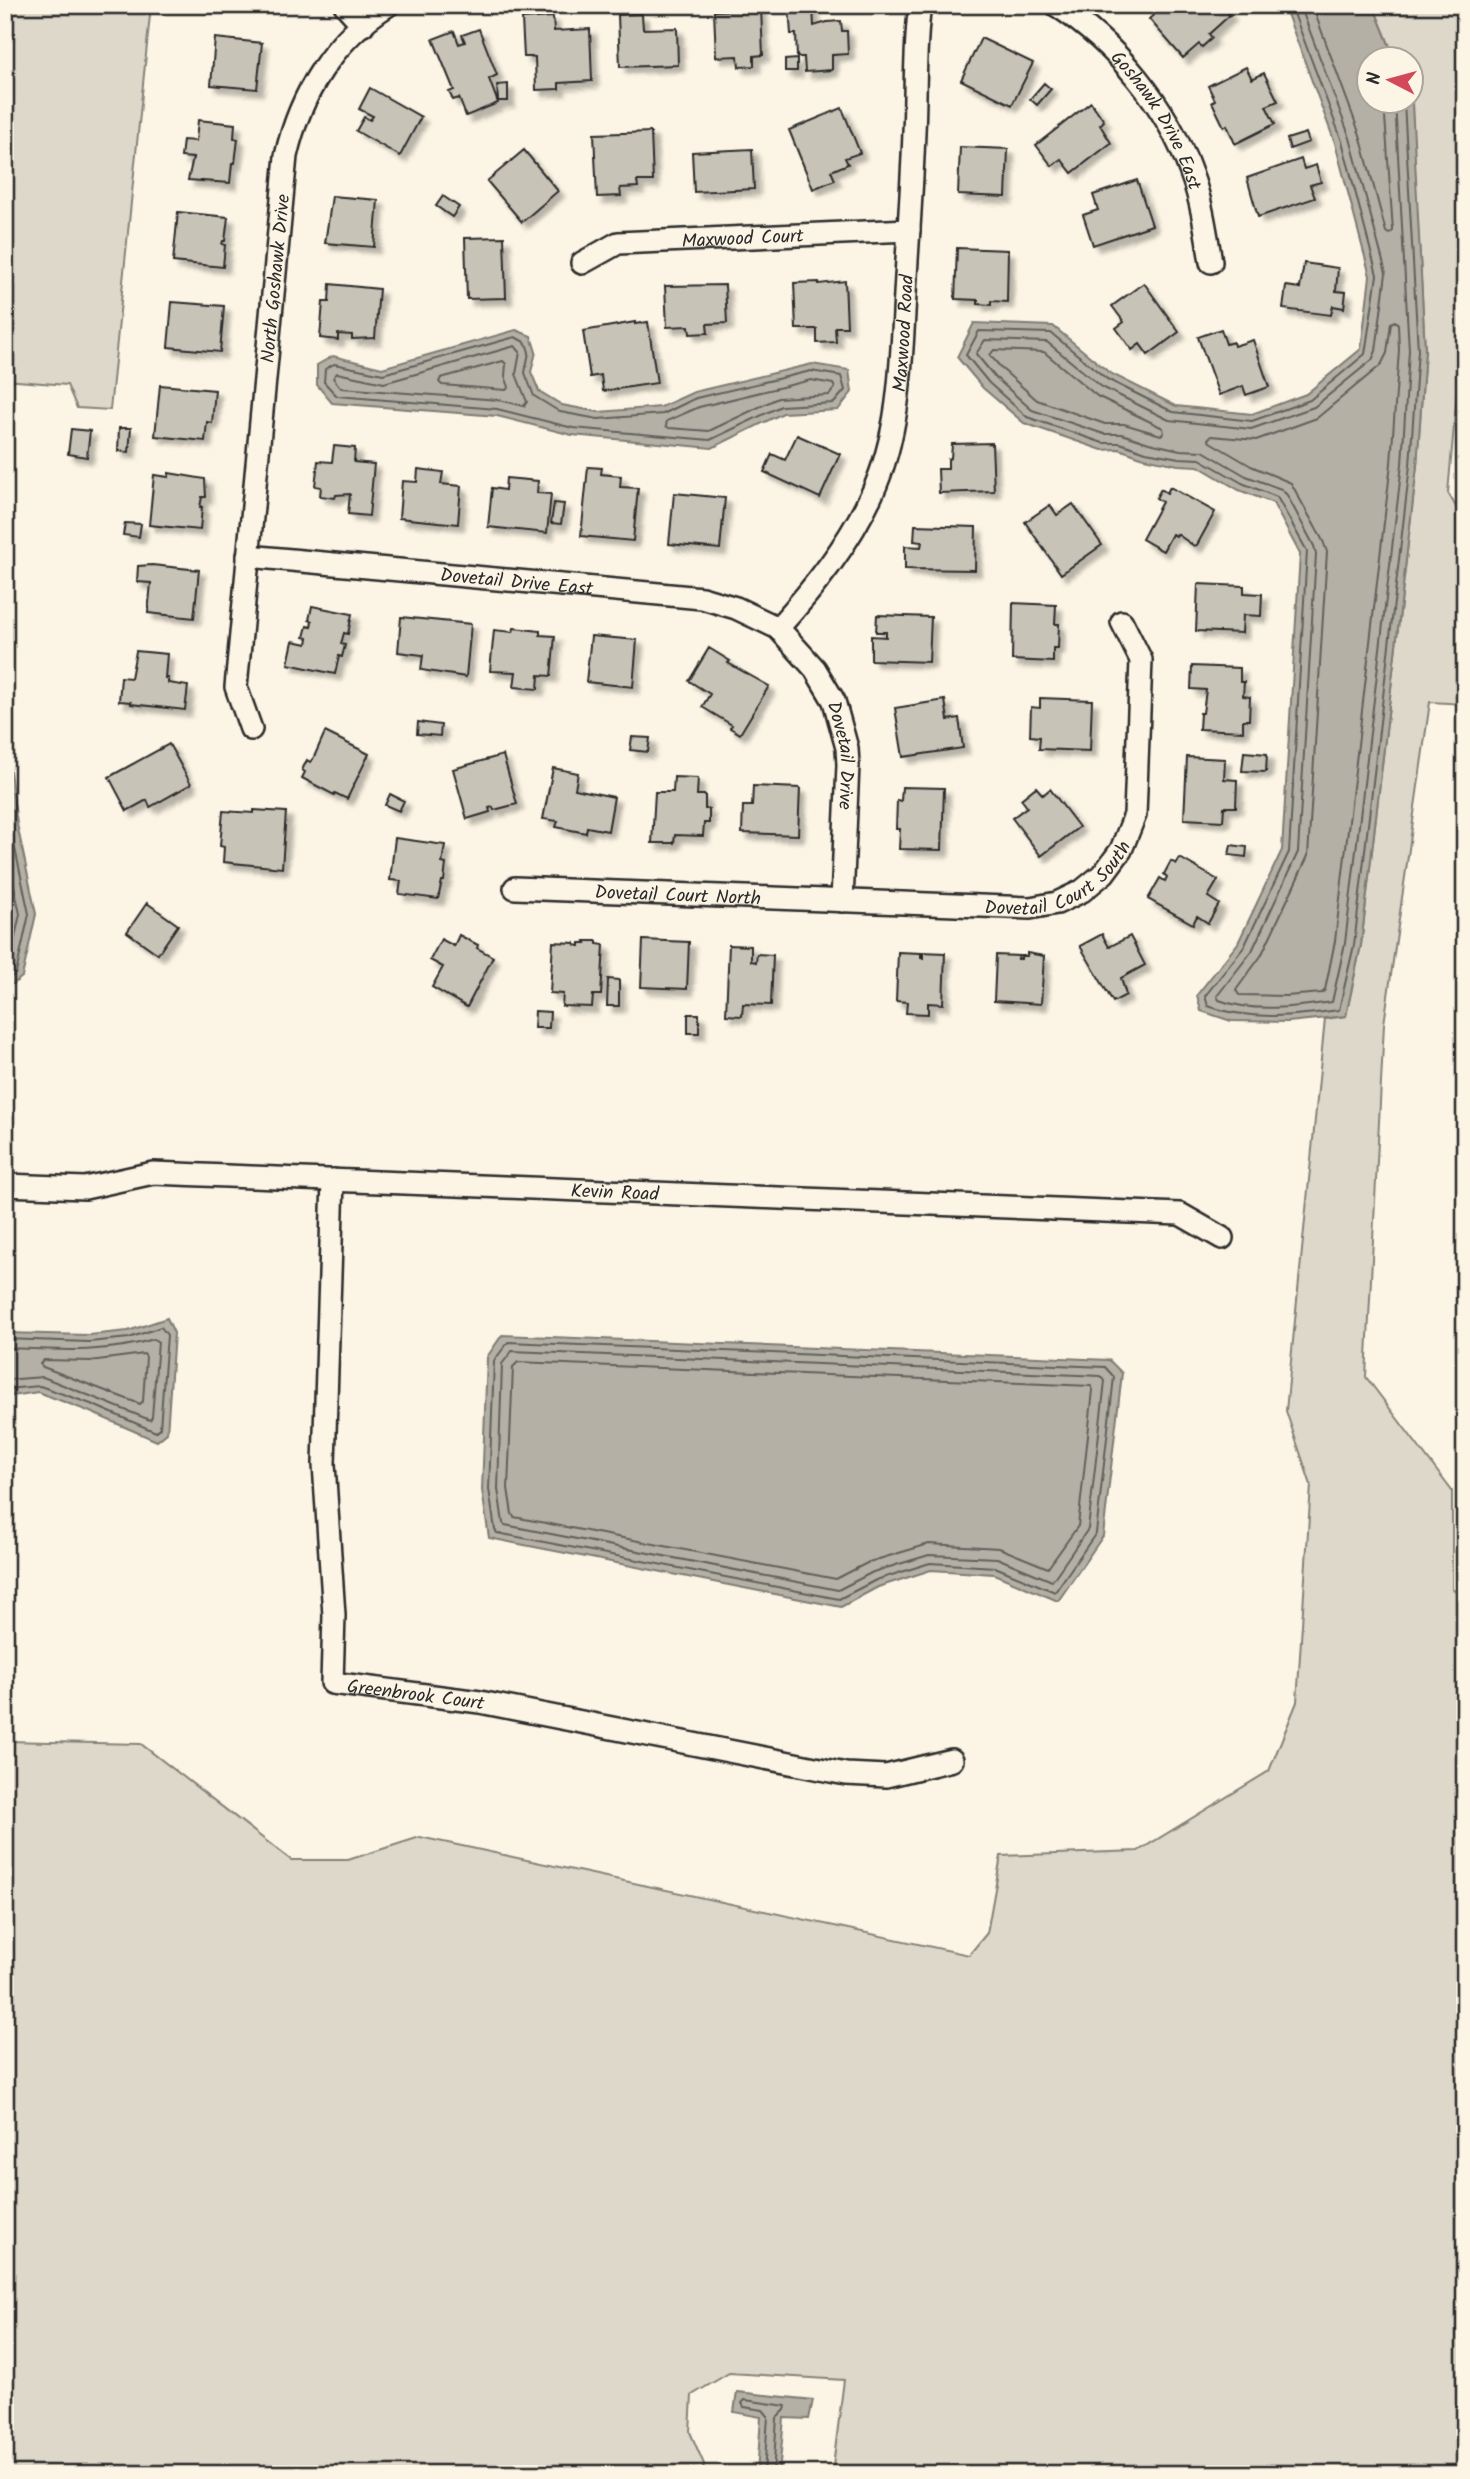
<svg xmlns="http://www.w3.org/2000/svg" width="1470" height="2479" font-family="Kalam,sans-serif">
<style>
.green{fill:#ded8ca;stroke:#84827a;stroke-width:2}
.water{fill:#b4b0a5;stroke:#7d7b74;stroke-width:2}
.lines{fill:none;stroke-linecap:round;stroke-linejoin:round}
.shore{stroke:#62605c;stroke-width:2}
.building{fill:#c8c3b7;stroke:#2b2b2b;stroke-width:2;filter:url(#shadow)}
.street-casing{stroke:#2b2b2b;stroke-width:26}
.street{stroke:#fcf5e5;stroke-width:21}
.labels{text-anchor:middle;stroke-width:5;stroke-linejoin:round;paint-order:stroke}
.street-label{font-size:19px;fill:#2b2b2b;stroke:#fcf5e5}
</style>
<defs>
<filter id="shadow"><feDropShadow dx="6" dy="6" stdDeviation="2" flood-color="#0004"/></filter>
</defs>
<rect width="100%" height="100%" fill="#fcf5e5"/>
<filter id="ink" filterUnits="userSpaceOnUse"><feTurbulence type="fractalNoise" baseFrequency=".0143" numOctaves="2"/><feDisplacementMap in="SourceGraphic" scale="14" xChannelSelector="R" yChannelSelector="G"/><feConvolveMatrix kernelMatrix="1 2 1 2 8 2 1 2 1" color-interpolation-filters="sRGB"/></filter>
<g filter="url(#ink)">
<!-- green -->
<path class="green" d="M5,5H151L110,410L77,408L67,385L5,380Z
M1373,5H1465V363L1459,370L1448,493L1465,522V704L1430,702L1384,1024L1366,1377L1452,1491V1589L1465,1597V2474H832L844,2380L729,2373L692,2395L690,2432L704,2464L702,2474H5V1741L141,1744L291,1860H348L420,1837L969,1955L987,1933L1001,1856L1138,1851L1269,1771L1297,1702L1311,1485L1286,1411L1325,1019L1346,1016L1361,945L1417,466L1425,350L1411,99L1410,60L1395,59Z"/>
<!-- water -->
<path class="water" d="M1280,5H1373L1395,59L1368,60V102H1410L1411,99L1412,103L1425,350L1417,466L1361,945L1346,1016L1288,1022L1231,1021L1201,1011L1197,995L1238,943L1282,850L1300,554L1273,503L1239,490L1198,466L1178,465L1144,458L1119,449L1102,450L1024,423L983,388L957,357L974,323L1053,326L1110,373L1176,406L1252,414L1306,394L1361,349L1370,276L1335,143L1287,14Z
M516,330L531,336L536,352L531,372L539,391L562,405L599,412L661,407L694,392L812,364L849,370L852,392L838,410L783,413L712,448L572,435L497,416L332,403L317,385V365L333,356L382,368Z
M5,747L7,748L17,824L36,914L22,977L13,984H5Z
M167,1318L174,1333L167,1433L157,1441L88,1411L38,1392L5,1397V1333L89,1335L128,1331Z
M502,1335L1109,1360L1122,1373L1103,1536L1058,1601L994,1574L931,1570L878,1587L841,1607L489,1538L482,1490L487,1357Z
M737,2392L813,2400L809,2419L784,2418L779,2474H757L761,2417L734,2412Z"/>
<g class="lines">
<!-- shore -->
<path class="shore" d="M1289,5L1293,11L1342,141L1377,275L1365,354L1310,400L1252,421L1173,412L1107,379L1051,333L979,331L966,355L989,383L1027,417L1103,443H1120L1146,452L1179,458L1200,459L1242,483L1277,497L1307,551L1289,852L1244,947L1205,996L1208,1006C1248,1021 1297,1016 1339,1010L1354,945L1410,465L1418,350L1404,102
M1300,5L1350,138L1386,273L1376,351L1372,360L1314,407L1251,429L1169,420L1102,387L1047,342L985,340L976,354L995,377L1032,410L1104,434H1122L1149,443L1180,450L1203,451L1246,476L1281,489L1287,495L1314,546L1316,554L1298,852L1252,951L1217,996L1219,1000C1252,1013 1297,1007 1332,1002L1345,943L1402,464L1409,350L1395,102
M1312,5L1360,135L1386,232L1389,234L1393,231L1384,102
M1395,321L1398,324L1399,350L1391,463L1335,941L1325,990L1322,993L1286,996L1239,995L1236,990L1261,956L1308,856L1327,552L1323,541L1291,483L1251,466L1210,442L1208,439L1211,436L1256,440L1317,418L1381,365L1387,353L1391,323Z
M515,337L526,343L529,352L525,373L534,396L560,412L598,419L663,414L696,398L811,371L841,376L845,390L834,403L781,406L710,440L573,428L497,409L337,396L324,382L325,369L334,364L383,374Z
M515,346L520,352L516,374L527,402L524,406L499,400L341,388L333,378L337,373L384,383Z
M994,350L1044,352L1097,396L1163,428L1164,433L1161,435L1124,424H1105L1037,400L1002,369L990,355Z
M503,361L506,364L505,376L509,387L506,390L442,385L439,382L441,378Z
M811,380L833,384L835,388L829,395L778,398L709,431L669,428L666,426L667,421L699,407Z
M5,786L10,825L29,914L16,973L11,977H5
M5,843L20,914L9,965L5,968
M5,1339L89,1342L129,1338L161,1327L167,1335L160,1428L156,1432L91,1404L40,1386L5,1389
M508,1342L1105,1367L1114,1377L1096,1533L1055,1592L995,1567L930,1563L876,1580L839,1599L497,1533L495,1530L489,1489L494,1361Z
M5,1348C55,1350 106,1354 154,1339L158,1342L152,1417L150,1420L43,1377L5,1380
M512,1351L1101,1376L1105,1381L1088,1529L1052,1581L997,1558L929,1555L873,1572L838,1590L505,1525L503,1523L498,1489L502,1364Z
M144,1354L146,1357L143,1401L140,1404L43,1367L40,1364L44,1360L90,1361Z
M518,1362L1091,1386L1093,1390L1078,1526L1048,1568L999,1548L929,1544L869,1562L836,1579L514,1517L512,1514L508,1488L513,1367Z
M764,2474L768,2416L763,2410L744,2407L742,2403L745,2400L786,2406L785,2410L777,2418L773,2474"/>
</g>
<!-- building -->
<path class="building" d="M1164,5H1221L1230,15L1209,34L1212,38L1202,47L1199,44L1183,58L1149,19Z
M813,7L814,26L827,22L841,21L842,31H847L848,54L832,55V70L805,72L804,57H797L796,34H791L789,8Z
M761,9L763,55L754,56V66L739,67L738,56L716,57L714,11Z
M642,14L643,29L677,28L678,65L620,67L618,15Z
M553,17L554,31L590,29L592,81L559,83V89L536,90L535,57H524L522,19Z
M479,29L497,75L489,79L498,103L466,116L459,98L453,100L449,92L454,90L433,39L454,31L459,44L465,42L462,35Z
M215,38L262,43L257,89L211,85Z
M981,38L1033,63L1012,105L961,80Z
M797,59V71H785V60Z
M1246,67L1252,79L1264,73L1278,101L1266,106L1275,124L1235,144L1227,125L1224,127L1212,102L1215,100L1208,86Z
M1044,83L1051,89L1037,105L1030,99Z
M508,84V101H498L497,85Z
M370,88L421,117L400,156L356,131L364,117L370,120L373,116L359,109Z
M1091,102L1104,121L1100,125L1111,143L1072,173L1061,159L1052,166L1036,145Z
M842,108L860,153L845,158L848,164L831,171L835,180L813,189L789,130Z
M198,120L235,124L234,138L238,139L235,163H232L230,183L188,180L193,158L181,157L183,140L196,141Z
M651,132L653,181H637L638,187L620,188L621,196L597,197L594,134Z
M1306,133L1309,142L1290,149L1287,139Z
M960,147L1008,149L1006,197L958,195Z
M752,149L754,189L694,192L692,152Z
M524,150L558,191L522,222L487,181Z
M1301,159L1304,169L1316,165L1321,182L1310,185L1315,198L1258,217L1247,178Z
M1137,180L1152,225L1093,245L1083,215L1098,210L1093,195Z
M332,196L378,200L374,247L325,243Z
M443,196L459,207L452,217L436,206Z
M178,212L228,217L225,241H223L222,244L225,245L223,267L173,262Z
M504,237L506,298L467,299L465,238Z
M957,248L1008,250L1007,302L991,301V305L978,304V300L955,299Z
M1304,263L1338,268L1336,291L1346,292L1344,308L1333,306L1331,315L1283,309L1286,286L1300,288Z
M845,281L847,327H835L836,342L817,343V329H796L794,283L819,282V284Z
M1144,283L1179,332L1148,355L1140,344L1132,350L1116,328L1124,322L1112,306Z
M330,284L379,289L375,338L352,339V335L338,334V340L320,338L323,302H329Z
M725,285L727,323L707,324L708,333L690,334L689,326L667,327L665,286Z
M172,302L224,306L220,352L168,347Z
M635,322V324L648,322L657,383L603,391L601,375L590,377L583,331Z
M1221,329L1226,344L1233,342L1234,346L1253,340L1269,387L1246,395L1243,386L1219,395L1198,337Z
M160,385L215,390L212,423L207,422L205,441L155,436Z
M119,428H131L129,452L118,451Z
M71,429L90,431L87,457L68,454Z
M797,435L840,454L820,498L764,472L772,454L785,460Z
M992,443L994,491L939,493L938,469H948V459L951,458L952,444Z
M334,446L355,448L354,462L374,464L369,516L348,514L350,494L336,495L335,498L320,496L321,487L315,486L318,461L332,462Z
M588,467L602,468L601,474L621,476L620,487L638,488L633,541L581,536Z
M418,469L443,472L441,484L461,486L458,524L399,518L402,481L417,482Z
M169,473L205,479L206,497H202L200,507H202L200,530L149,525L154,475L169,477Z
M506,478L538,481L537,493L551,494L547,533L488,527L492,488L505,490Z
M1170,487L1215,512L1197,545L1194,546L1177,534L1176,536L1172,534L1163,551L1142,539L1162,502L1156,498L1161,489L1167,493Z
M674,493L725,498L720,549L669,544Z
M554,503L564,504L561,524L551,523Z
M1073,504L1102,545L1061,574L1025,522L1050,505L1057,515Z
M125,523L141,524L139,537L123,535Z
M915,525L976,527L975,570L905,569V546L921,547L922,542L914,541Z
M152,565L199,570L194,618L148,613L151,583L137,582L138,566Z
M1198,584L1244,586V593L1262,594L1261,616L1243,615L1242,633L1196,631Z
M1013,603L1056,605L1055,624H1059L1058,648H1053V662L1012,660Z
M312,606L352,614L348,634L344,633L341,644L345,645L342,657L339,656L335,674L288,664L293,641L307,644L308,638L304,637L307,626L311,627L312,621L309,620Z
M877,615L931,617L929,662L871,660V636L886,637V632H876Z
M401,617L471,624L466,677L421,670L423,655L398,652Z
M514,628L540,631V635L555,636L551,676L539,675L538,689L514,687L516,672L490,671L494,630L513,632Z
M591,636L637,640L633,687L586,682Z
M709,648L730,661L728,663L769,686L740,734L730,728L732,725L702,707L710,694L689,681Z
M136,651L167,654L165,678H168V683L188,686L185,710L131,704V702L119,701L121,677L131,678Z
M1192,666L1240,668V682H1244L1243,696L1250,697L1249,720H1243V731L1199,729L1200,713H1203L1206,690L1191,689Z
M1040,698L1092,700L1090,751L1039,749L1040,737L1030,736L1031,707L1040,708Z
M945,700L948,720L959,718L963,748L903,757L895,708Z
M418,722L441,725L440,736L417,734Z
M325,732L369,754L347,799L335,793L334,795L302,778L305,772L302,770L307,760L310,762L314,757Z
M632,737L650,738L648,752L630,750Z
M169,744L191,784L150,807L147,800L127,811L109,777Z
M1244,752L1267,754L1266,772L1242,771Z
M503,755L517,804L494,810L493,807L489,808L490,812L467,819L453,769Z
M1187,757L1225,759L1224,779L1237,780L1236,807H1224L1223,821L1184,819Z
M553,768L578,773L575,789L614,797L608,831L587,827L586,833L556,827L558,821L543,819Z
M674,777L698,778L697,795H705V809H709V823H704L703,836L675,835L674,843H652L655,792H673Z
M753,786L800,788L798,835L742,833L743,806H752Z
M902,787L944,788L942,850L899,849L900,829H896L897,800L901,801Z
M1036,787L1043,795L1050,789L1079,827L1041,856L1012,818L1027,807L1021,799Z
M390,794L404,801L399,811L385,805Z
M254,810L286,812L282,868L223,862L224,847L220,846L223,811L254,813Z
M395,838L445,845L442,863L446,864L444,881H442L438,899L399,894L401,881L390,880Z
M1231,845L1247,847L1246,857L1229,855Z
M1180,858L1218,880L1208,897L1219,904L1208,923L1197,916L1193,924L1148,899L1160,878L1165,881L1167,877L1164,874L1171,861L1176,864Z
M147,903L178,925L158,954L127,932Z
M1102,934L1109,947L1130,936L1145,965L1121,978L1126,995L1113,1002L1080,946Z
M459,935L478,945L477,948L493,957L467,1007L432,987L443,967L430,960L441,939L454,946Z
M643,940L689,942L687,989L641,987Z
M585,941H597V944L604,945L601,995H593L592,1007L562,1006L563,994L550,993L553,942L575,943V945L580,946V943H586Z
M729,945L751,946V961L756,962L757,954L773,955L771,1005L743,1004L742,1016L726,1015Z
M898,952L921,953V958H923V952L945,953L943,1004L928,1003V1014L906,1013L907,1002L896,1001Z
M1027,953L1044,956L1041,1004L994,1001L996,955L1019,956L1018,959H1021V956H1027Z
M608,979L619,980V1006H607Z
M535,1011L550,1012L549,1028H534Z
M688,1014H699V1033H688Z"/>
<g class="lines">
<!-- street casing -->
<g class="street-casing">
<g id="street">
<path d="M345,5L363,25"/>
<path id="s1" d="M1056,5C1116,44 1167,105 1191,173C1202,202 1206,232 1211,262"/>
<path id="s2" d="M582,263L618,243L909,230"/>
<path id="s3" d="M248,556L702,598L736,608L778,628L815,669L834,701L847,748L848,765L842,901"/>
<path id="s4" d="M778,628C814,588 849,544 872,494C898,438 901,373 904,313C907,252 912,192 914,132C916,91 914,47 920,5"/>
<path id="s5" d="M251,729L236,687L286,156C300,94 334,39 388,5"/>
<path id="s6" d="M515,888L1030,908L1057,903L1082,891L1104,873L1121,850L1135,815L1141,660L1122,622"/>
<path id="s7" d="M333,1180L324,1464L334,1615L332,1683L480,1702L846,1774L886,1776L952,1760"/>
<path id="s8" d="M5,1185L85,1188L153,1173L1180,1214L1222,1238"/>
</g>
</g>
<!-- street -->
<use href="#street" class="street"/>
</g>
</g>
<g class="labels">
<!-- street labels -->
<g class="street-label">
<text dy="7" stroke="none"><textPath href="#s1" startOffset="156">Goshawk Drive East</textPath></text>
<text dy="7" stroke="none"><textPath href="#s2" startOffset="166">Maxwood Court</textPath></text>
<text dy="7" stroke="none"><textPath href="#s5" startOffset="455">North Goshawk Drive</textPath></text>
<text dy="7" stroke="none"><textPath href="#s4" startOffset="329">Maxwood Road</textPath></text>
<text dy="7" stroke="none"><textPath href="#s3" startOffset="270">Dovetail Drive East</textPath></text>
<text dy="7" stroke="none"><textPath href="#s3" startOffset="686">Dovetail Drive</textPath></text>
<text dy="7" stroke="none"><textPath href="#s6" startOffset="553">Dovetail Court South</textPath></text>
<text dy="7" stroke="none"><textPath href="#s6" startOffset="163">Dovetail Court North</textPath></text>
<text dy="7" stroke="none"><textPath href="#s8" startOffset="612">Kevin Road</textPath></text>
<text dy="7" stroke="none"><textPath href="#s7" startOffset="588">Greenbrook Court</textPath></text>
</g>
</g>
<!-- margin -->
<rect width="1470" height="2479" fill="none" stroke="#fcf5e5" stroke-width="28"/>
<rect x="14" y="14" width="1442" height="2451" fill="none" stroke="#2b2b2b" stroke-width="2.5" filter="url(#ink)"/>
<!-- north arrow -->
<g transform="translate(1390 80) rotate(276)"><circle r="33" fill="#fcf5e5" stroke="#a8a49b" stroke-width="2"/>
<path d="M0-5L12 26L0 18L-12 26Z" fill="#d1495b"/>
<text y="-10" font-size="19" font-weight="bold" text-anchor="middle" fill="#2b2b2b">N</text>
</g>
</svg>
